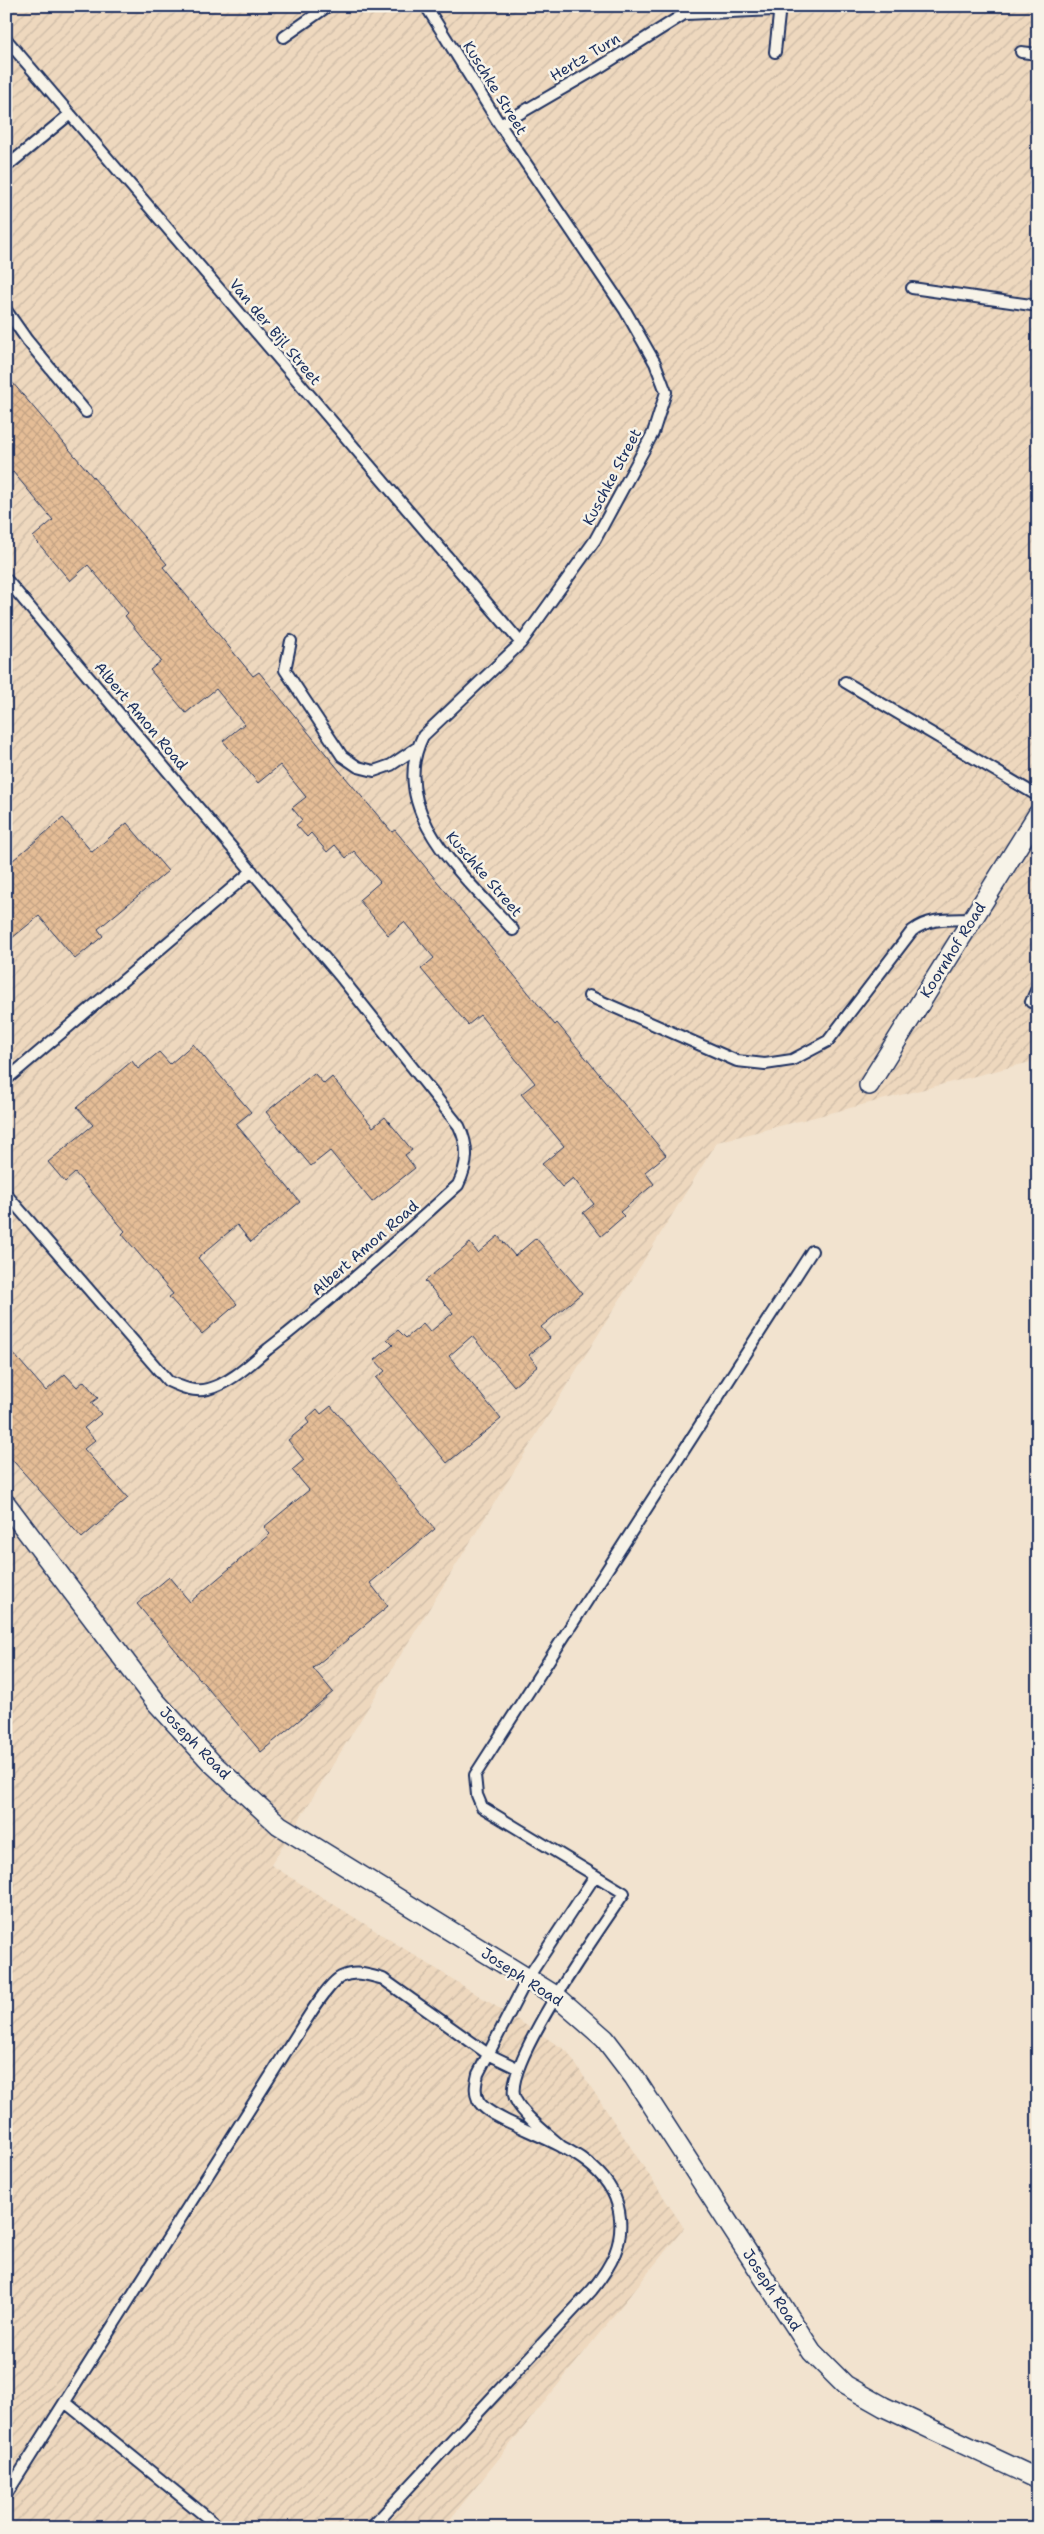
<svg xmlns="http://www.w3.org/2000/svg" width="1044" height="2534" font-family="'Shantell Sans',sans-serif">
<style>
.industrial{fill:url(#industrial-furrows)}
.building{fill:url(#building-cross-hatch);stroke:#1b2f5e}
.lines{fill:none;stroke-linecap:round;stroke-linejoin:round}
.service-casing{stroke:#1b2f5e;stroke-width:14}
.minor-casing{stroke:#1b2f5e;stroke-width:22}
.service{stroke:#f7f3e8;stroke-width:10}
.minor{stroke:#f7f3e8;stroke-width:19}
.labels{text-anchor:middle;stroke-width:5;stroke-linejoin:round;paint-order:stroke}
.street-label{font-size:15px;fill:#1b2f5e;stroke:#f7f3e8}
</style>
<defs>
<pattern id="industrial-furrows" width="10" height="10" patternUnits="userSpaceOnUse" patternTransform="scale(1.25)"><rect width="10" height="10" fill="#eed8be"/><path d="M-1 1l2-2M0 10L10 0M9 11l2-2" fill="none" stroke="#ccbaa6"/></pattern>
<pattern id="building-cross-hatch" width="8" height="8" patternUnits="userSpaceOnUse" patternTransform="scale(1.25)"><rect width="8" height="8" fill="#e5bd96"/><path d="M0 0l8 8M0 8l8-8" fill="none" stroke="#c4a384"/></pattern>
</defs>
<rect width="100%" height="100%" fill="#f2e3cf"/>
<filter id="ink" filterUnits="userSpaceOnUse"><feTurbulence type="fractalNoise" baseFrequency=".02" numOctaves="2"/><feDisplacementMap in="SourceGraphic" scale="10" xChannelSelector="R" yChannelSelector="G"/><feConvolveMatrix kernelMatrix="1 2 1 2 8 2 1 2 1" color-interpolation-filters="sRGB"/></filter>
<g filter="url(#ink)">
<!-- industrial -->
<path class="industrial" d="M6,6H1038V1060L717,1142L271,1865L567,2051L684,2228L443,2528H6Z"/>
<!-- building -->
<path class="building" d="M6,375L167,564L163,567L253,676L259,672L339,770L392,832L395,830L555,1025L557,1023L666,1155L645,1172L654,1184L620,1212L624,1216L601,1236L583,1213L594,1204L573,1178L562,1187L542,1164L564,1146L521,1094L535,1083L480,1015L468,1025L421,969L434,958L404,922L388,935L359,900L380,882L354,851L346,858L335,845L327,852L311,833L307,837L296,825L302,820L292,808L306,797L280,765L258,783L223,741L244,724L216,689L186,713L150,670L161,661L125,616L128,613L88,565L70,581L33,537L53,520L13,472L6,478Z
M63,818L92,852L127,823L168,871L98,929L103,936L75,959L39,916L6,943V866Z
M193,1044L251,1112L236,1124L300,1202L251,1242L237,1225L198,1258L237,1304L202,1334L169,1297L173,1294L122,1234L125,1231L75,1173L65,1182L48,1162L93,1125L77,1107L132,1061L138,1069L159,1052L170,1064Z
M314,1073L324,1084L332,1077L373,1127L385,1117L412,1150L405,1155L415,1168L372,1202L330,1151L311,1166L266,1112Z
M498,1236L515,1256L536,1238L582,1293L541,1327L550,1338L529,1355L538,1366L514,1386L472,1336L449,1356L501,1419L447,1463L376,1378L385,1371L375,1360L393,1345L387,1339L398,1330L406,1338L423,1324L430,1332L453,1313L425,1281L470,1243L478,1253Z
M6,1345L46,1391L65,1374L77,1387L84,1381L98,1398L91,1403L101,1414L84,1428L95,1440L84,1449L128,1498L82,1538L6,1453Z
M331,1406L435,1529L370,1583L388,1606L313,1668L333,1692L261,1752L137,1604L169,1577L190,1602L270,1534L264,1527L309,1490L292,1470L304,1460L288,1440L309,1423L306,1419L317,1409L321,1414Z"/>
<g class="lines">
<!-- service casing -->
<g class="service-casing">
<path id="service" d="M426,6L500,125L625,310L655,363L666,392L653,433L595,540L521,643L423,736C385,812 468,879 513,930
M686,14L775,10L779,15L775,52
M284,37L328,6
M6,39L521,643
M1021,52L1038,54
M500,125L600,67L697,6
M6,167L70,114
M912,288L1038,306
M6,310L27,340L86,412
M6,579L339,975L459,1126C469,1147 468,1164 458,1185C396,1241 334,1298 268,1349C250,1364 231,1383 208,1389C195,1393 181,1387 168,1381L6,1194
M291,641L285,670L342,756L358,767L374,771L391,765L418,747
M845,682L1038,796
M589,996L737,1061L765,1064L792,1060L828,1041L912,931C930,917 950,920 972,919
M1031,1002L1038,986
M6,1080L252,871
M562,2147C549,2135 517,2111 514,2095C507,2059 601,1927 624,1893L482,1807L477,1795L475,1775L812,1251
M65,2402L220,2528
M6,2495L285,2053C297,2036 325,1985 341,1977C355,1970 369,1975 383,1979L488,2054L517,2068
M371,2528L592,2290C611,2266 625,2243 619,2211C610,2160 550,2142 509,2122C499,2117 483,2110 478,2100C474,2091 476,2083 478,2074L527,1979L595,1876"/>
</g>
<!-- minor casing -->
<g class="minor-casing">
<path id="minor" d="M869,1085L1038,814
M6,1504L156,1702L211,1762L279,1825L556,1996L605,2039L634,2077L812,2352L845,2385L884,2407L1038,2479"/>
</g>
<!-- service -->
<use href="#service" class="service"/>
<!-- minor -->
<use href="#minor" class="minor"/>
</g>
</g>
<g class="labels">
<!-- street labels -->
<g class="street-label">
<text transform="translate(585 57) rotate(-31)" y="5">Hertz Turn</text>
<text transform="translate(495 88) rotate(58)" y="5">Kuschke Street</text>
<text transform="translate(275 332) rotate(50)" y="5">Van der Bijl Street</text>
<text transform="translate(612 477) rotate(-62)" y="5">Kuschke Street</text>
<text transform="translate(141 716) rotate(50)" y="5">Albert Amon Road</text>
<text transform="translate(484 874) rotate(49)" y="5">Kuschke Street</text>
<text transform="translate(953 950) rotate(-58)" y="5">Koornhof Road</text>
<text transform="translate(365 1248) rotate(-41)" y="5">Albert Amon Road</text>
<text transform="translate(195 1743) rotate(46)" y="5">Joseph Road</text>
<text transform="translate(522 1977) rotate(33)" y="5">Joseph Road</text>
<text transform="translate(772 2290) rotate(57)" y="5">Joseph Road</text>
</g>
</g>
<!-- margin -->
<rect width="1044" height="2534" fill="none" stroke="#f7f3e8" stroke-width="25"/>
<rect x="12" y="12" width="1019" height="2509" fill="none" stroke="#1b2f5e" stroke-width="2" filter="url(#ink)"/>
</svg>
